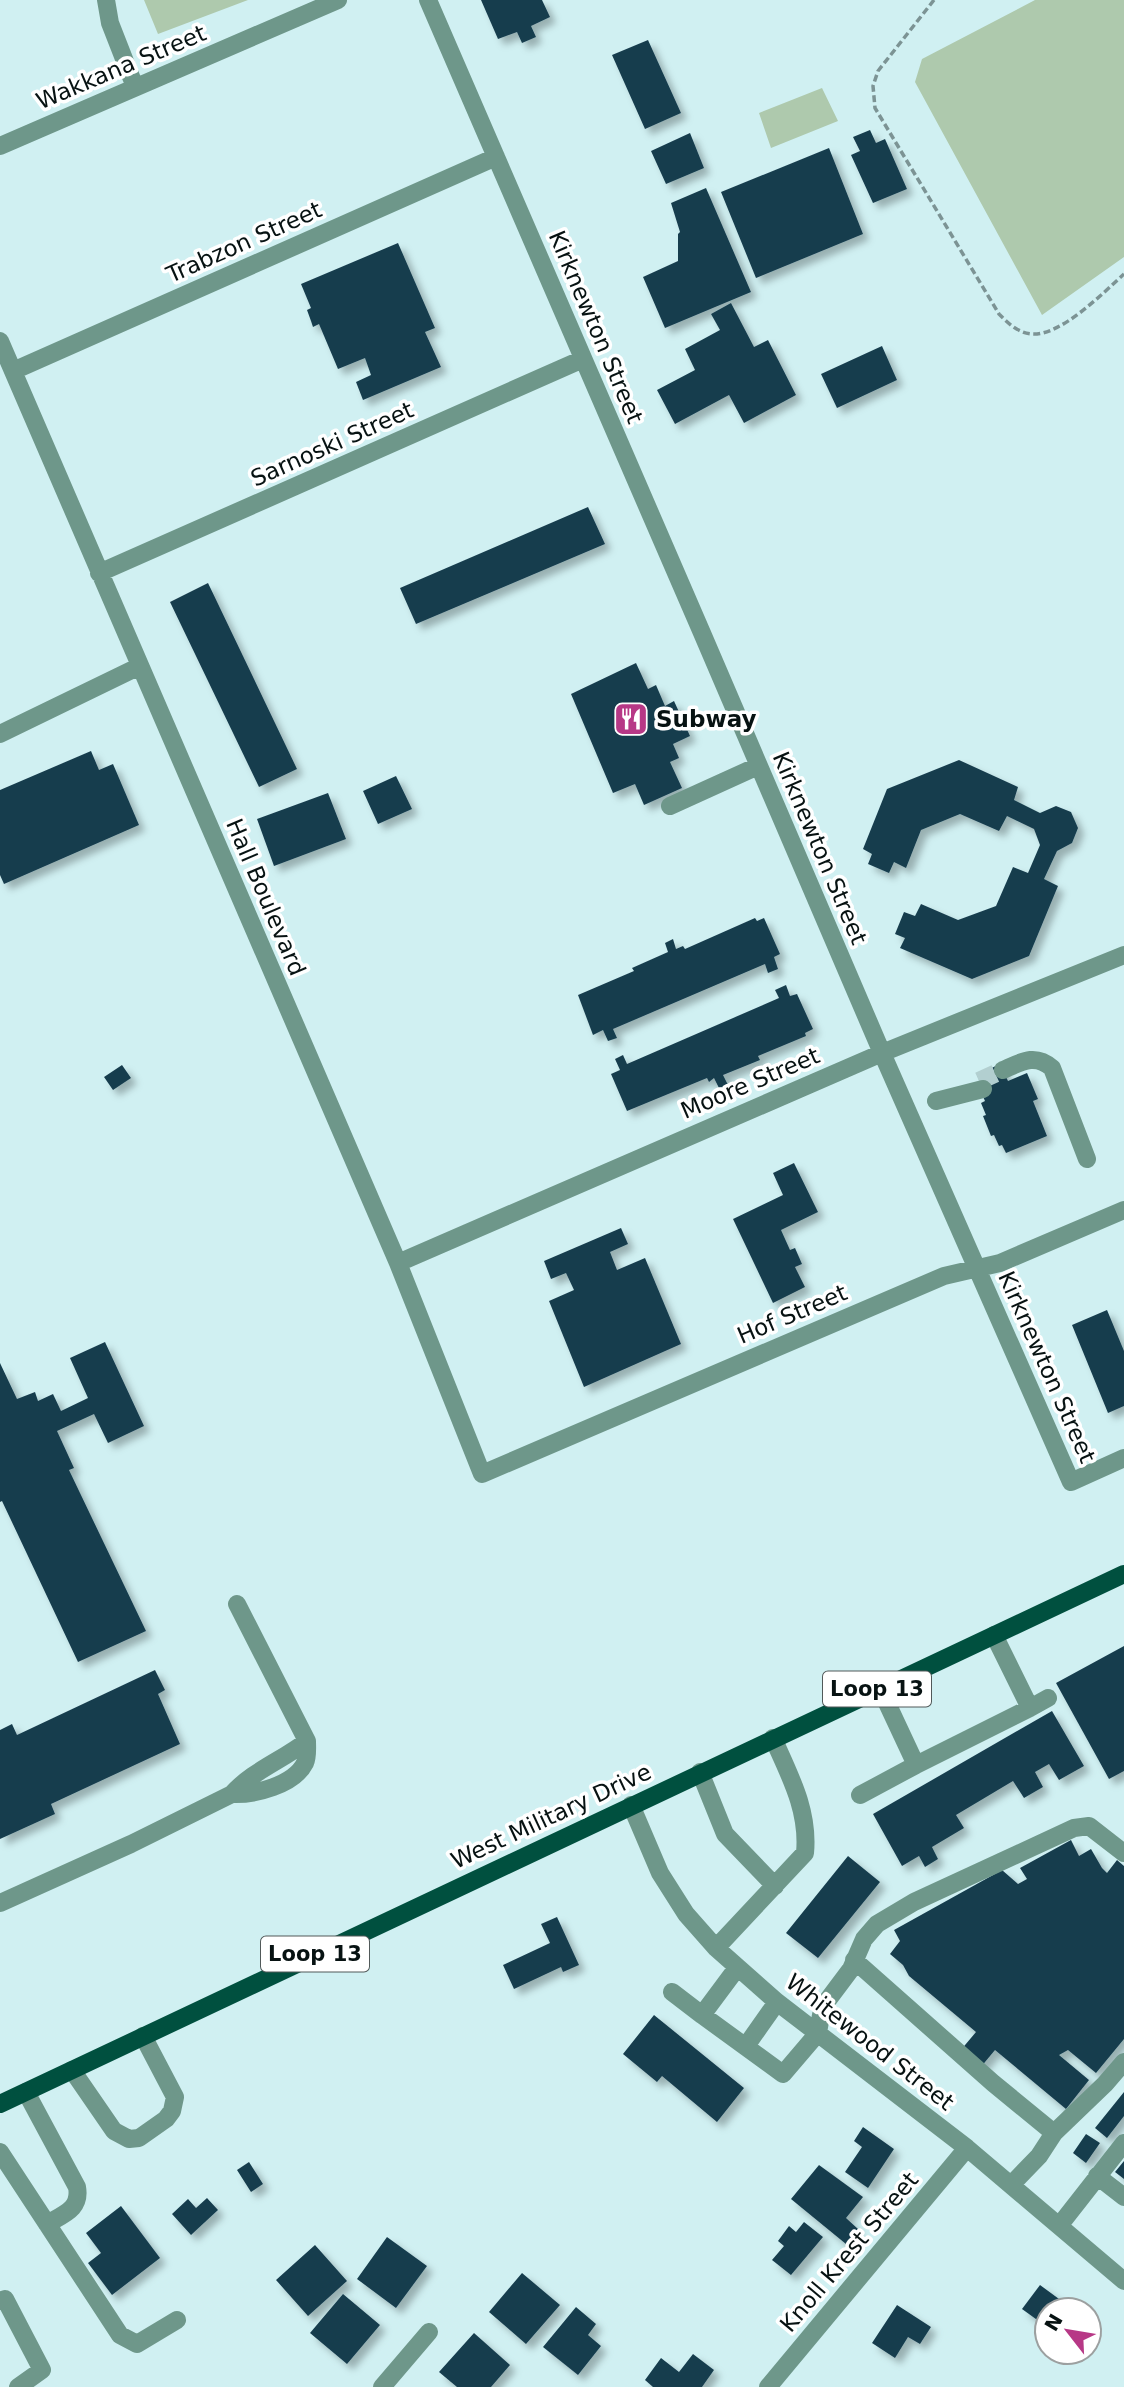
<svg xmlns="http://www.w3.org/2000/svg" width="1124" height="2387" font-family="'DejaVu Sans',sans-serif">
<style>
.pitch{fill:#aec9ad}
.building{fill:#193d4e;filter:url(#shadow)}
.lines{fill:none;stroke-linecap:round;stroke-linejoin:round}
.minor-tunnel{stroke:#b2cfd0;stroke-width:18;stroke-dasharray:18 9;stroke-linecap:butt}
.path{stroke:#7c9394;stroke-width:3.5;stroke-dasharray:7 3.5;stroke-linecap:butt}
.minor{stroke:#6e978a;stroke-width:18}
.major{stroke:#00503f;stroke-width:18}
.labels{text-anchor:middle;stroke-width:7;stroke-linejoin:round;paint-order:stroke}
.shield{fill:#fff;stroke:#515959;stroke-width:2}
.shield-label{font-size:21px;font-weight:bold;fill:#071212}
.street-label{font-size:23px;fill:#071212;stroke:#fff}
.poi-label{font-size:23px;font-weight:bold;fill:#071212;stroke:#fff;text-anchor:start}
</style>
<defs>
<filter id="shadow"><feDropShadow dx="6" dy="6" stdDeviation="3.5" flood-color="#0004"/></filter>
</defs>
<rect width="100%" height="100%" fill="#d0f0f2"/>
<!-- pitch -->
<path class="pitch" d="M144,0H248L158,34Z
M1035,0H1124V257L1042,315L915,82L922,59Z
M822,88L838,121L771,148L759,113Z"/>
<!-- building -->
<path class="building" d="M481,0H542L550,17L531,26L536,37L522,43L517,32L498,39Z
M648,40L681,113L645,129L612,55Z
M870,130L876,143L885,139L907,189L873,203L851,155L860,151L853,137Z
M690,133L704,168L666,184L651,151Z
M829,148L863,234L756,278L721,192Z
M706,188L751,292L665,328L643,277L678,261V234L680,232L671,203Z
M398,243L435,328L425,332L441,367L363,400L356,382L371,375L365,358L338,369L319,324L313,327L311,321L307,310L311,308L301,284Z
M731,303L754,347L768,340L796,395L744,423L729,395L675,424L657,390L695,370L685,349L720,330L711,314Z
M882,346L897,380L837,408L821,374Z
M588,507L605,544L416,624L400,588Z
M208,583L297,769L259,787L170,602Z
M636,663L648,689L656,685L665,706L674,701L690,736L673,744L679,758L670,762L682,788L644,805L635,784L613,793L571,694Z
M91,751L99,770L113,764L139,825L4,884L0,875V790Z
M959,760L1018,787L1014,800L1040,813L1056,806L1071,812L1078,828L1072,843L1057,851L1044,879L1058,886L1029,956L972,979L900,948L905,938L895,934L904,912L915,916L921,904L958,920L996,906L1013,867L1028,873L1040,845L1034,829L1007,816L999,831L960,814L921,830L906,868L894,862L889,873L868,864L872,854L863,849L887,789Z
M396,776L412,809L378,824L363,791Z
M328,793L346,839L274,866L257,819Z
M755,918L757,921L764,918L780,954L774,957L778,969L768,973L765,964L613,1029L617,1038L608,1041L603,1030L593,1035L578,995L634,971L632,968L668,952L665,943L673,939L676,949L683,946L685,949Z
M786,985L790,996L797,994L813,1029L805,1033L806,1036L758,1056L760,1060L723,1075L728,1085L719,1088L714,1078L709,1082L707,1078L627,1111L611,1074L620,1070L615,1059L623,1055L627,1064L779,998L775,990Z
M1000,1064L1008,1081L1027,1073L1038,1099L1033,1101L1047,1136L1006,1153L1002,1145L999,1146L994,1135L991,1136L983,1116L986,1115L981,1103L985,1101L981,1092L984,1091L977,1075Z
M122,1065L131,1078L113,1090L104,1077Z
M794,1163L818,1212L781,1230L790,1250L795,1248L802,1264L795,1267L805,1287L773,1303L733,1219L783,1195L773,1173Z
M621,1228L628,1244L610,1252L617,1270L645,1258L681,1344L584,1387L549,1301L574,1290L566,1273L551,1279L544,1261Z
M1107,1310L1124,1351V1406L1108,1413L1072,1325Z
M105,1342L144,1426L108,1443L94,1414L57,1431L74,1468L69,1470L146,1631L78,1662L2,1501L0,1502V1363L17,1399L35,1392L38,1401L53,1394L61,1411L88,1398L70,1358Z
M1124,1646V1771L1109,1779L1056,1683Z
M155,1670L165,1690L158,1694L180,1744L51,1804L55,1814L0,1839V1730L12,1724L17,1735Z
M1052,1711L1084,1766L1059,1780L1049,1764L1035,1772L1043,1787L1024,1798L1013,1781L956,1815L964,1828L932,1847L938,1859L925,1867L919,1856L902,1866L873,1814Z
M1071,1840L1079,1856L1091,1849L1102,1868L1107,1873L1117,1860L1124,1866V2039L1096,2073L1068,2050L1059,2055L1089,2080L1066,2109L995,2050L980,2068L960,2051L976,2032L909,1976L903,1965L890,1954L900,1941L894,1930L1002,1870L1018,1884L1027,1879L1020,1868Z
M848,1856L880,1882L818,1958L786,1933Z
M557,1917L579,1965L563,1972L561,1967L514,1989L503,1965L550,1943L541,1924Z
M654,2015L744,2088L717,2122L662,2076L657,2082L623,2054Z
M1124,2092V2116L1107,2138L1095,2128Z
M863,2127L894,2149L868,2188L845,2172L862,2147L854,2141Z
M1086,2134L1100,2143L1086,2163L1073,2153Z
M1124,2161V2179L1115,2172Z
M249,2162L263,2184L251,2192L237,2170Z
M819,2165L863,2197L846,2218L858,2229L846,2244L791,2199Z
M207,2198L218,2210L191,2235L172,2214L188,2199L196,2208Z
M121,2206L160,2258L112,2295L88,2263L101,2253L86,2233Z
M804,2222L823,2237L791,2275L772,2260L784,2246L778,2241L789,2226L796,2232Z
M387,2237L427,2266L396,2308L357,2279Z
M315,2245L347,2281L308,2316L276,2280Z
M522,2273L560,2305L526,2344L489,2312Z
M1040,2285L1074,2310H1047V2327L1022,2309Z
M343,2294L380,2325L347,2364L310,2333Z
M897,2305L931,2327L920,2344L908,2337L895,2358L872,2343Z
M576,2307L596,2324L588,2335L601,2346L578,2375L543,2347Z
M474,2333L510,2365L491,2387H457L439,2372Z
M693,2354L714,2370L702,2387H653L645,2380L661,2358L679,2372Z"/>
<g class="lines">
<!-- minor-tunnel -->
<path class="minor-tunnel" d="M979,1081L1003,1070"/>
<!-- path -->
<path class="path" d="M934,0L878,71L873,86L875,108L999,314C1008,323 1018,333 1032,334C1061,336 1103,293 1124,274"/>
<!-- minor -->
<path class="minor" d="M106,0L110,23L135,87
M428,0L702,633L882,1053L1071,1482L1124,1458
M0,146L338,0
M0,341L398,1263L482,1474L944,1276L1000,1263L1124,1210
M13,371L496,157
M99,573L583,359
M0,734L140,666
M670,806L758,766
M1003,1070C1021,1062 1035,1053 1052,1068L1087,1159
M936,1101L983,1089
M398,1263L882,1053L1124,955
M880,1688L916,1765L1030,1708L994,1635
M1030,1708L1048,1698
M700,1772L725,1834L775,1886
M232,1794C255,1795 294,1785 305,1763C308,1756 307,1748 307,1741L237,1604
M860,1795L916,1765
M631,1805L660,1873L686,1914L716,1948L777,2002L967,2148L1124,2281
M0,1903L131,1844L232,1794C252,1771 283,1760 307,1741
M716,1948L805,1853C809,1811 790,1776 773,1738
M854,1960L993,2083L1054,2133
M672,1992L702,2015L737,1968
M702,2015L783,2074L818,2033L821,2015L827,2001L851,1969L864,1939L877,1924L914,1902L1074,1828L1089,1826L1124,1853
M746,2046L777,2002
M72,2070L114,2131L129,2139L139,2138L166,2119L172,2111L175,2097L143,2036
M26,2092L77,2187C81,2209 64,2214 47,2224
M0,2152L120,2335L137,2344L177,2320
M1097,2176L1124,2197
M1011,2185L1039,2156L1054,2133L1105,2084L1124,2062
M1059,2226L1124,2143
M0,2301L5,2299L42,2370L18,2387
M382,2387L429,2332
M768,2387L967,2148"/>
<!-- major -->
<path class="major" d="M0,2104L1124,1574"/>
</g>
<!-- icons -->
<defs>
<g id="restaurant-square" transform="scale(1.75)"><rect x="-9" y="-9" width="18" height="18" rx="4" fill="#b73886" stroke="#fff"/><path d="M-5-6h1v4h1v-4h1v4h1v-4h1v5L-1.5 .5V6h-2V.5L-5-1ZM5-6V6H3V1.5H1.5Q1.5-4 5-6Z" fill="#fff"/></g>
</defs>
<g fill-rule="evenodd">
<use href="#restaurant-square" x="631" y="719"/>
</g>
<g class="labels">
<!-- shield labels -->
<g class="shield">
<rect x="823" y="1671.5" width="108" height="35" rx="5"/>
<rect x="261" y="1936.5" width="108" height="35" rx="5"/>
</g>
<g class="shield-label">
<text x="877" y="1696">Loop 13</text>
<text x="315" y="1961">Loop 13</text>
</g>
<!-- street labels -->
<g class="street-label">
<text transform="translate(121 67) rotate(-23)" y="8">Wakkana Street</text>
<text transform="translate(244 242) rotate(-24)" y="8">Trabzon Street</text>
<text transform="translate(596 327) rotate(67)" y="8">Kirknewton Street</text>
<text transform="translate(332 444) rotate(-24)" y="8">Sarnoski Street</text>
<text transform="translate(820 848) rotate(67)" y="8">Kirknewton Street</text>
<text transform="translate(266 897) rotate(67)" y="8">Hall Boulevard</text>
<text transform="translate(750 1083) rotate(-23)" y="8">Moore Street</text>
<text transform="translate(792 1314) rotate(-23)" y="8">Hof Street</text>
<text transform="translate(1047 1367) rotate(66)" y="8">Kirknewton Street</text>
<text transform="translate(551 1816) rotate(-25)" y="8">West Military Drive</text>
<text transform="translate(870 2042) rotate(38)" y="8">Whitewood Street</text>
<text transform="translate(849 2252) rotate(-50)" y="8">Knoll Krest Street</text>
</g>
<!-- poi labels -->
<g class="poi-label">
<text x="656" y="727">Subway</text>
</g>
</g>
<!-- north arrow -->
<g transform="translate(1068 2331) rotate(301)"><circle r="33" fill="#ffffff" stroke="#9ca0a0" stroke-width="2"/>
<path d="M0-5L12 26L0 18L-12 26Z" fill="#b73886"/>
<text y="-10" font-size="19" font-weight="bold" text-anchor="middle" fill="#071212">N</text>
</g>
</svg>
